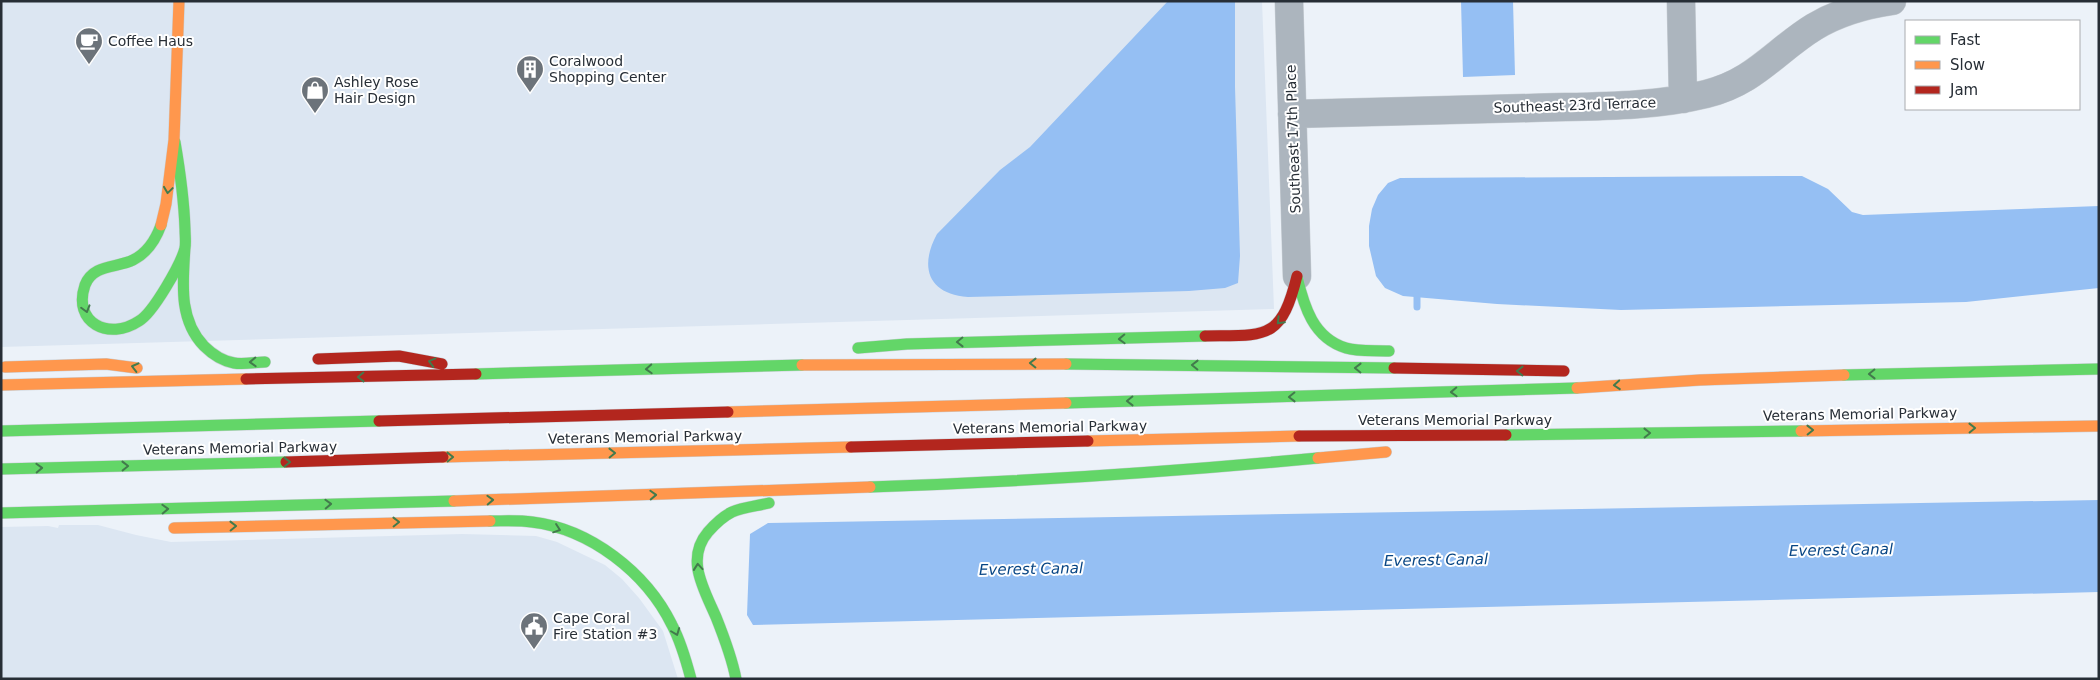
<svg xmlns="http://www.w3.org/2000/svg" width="2100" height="680" font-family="'DejaVu Sans',sans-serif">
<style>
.built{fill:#dce6f2}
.water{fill:#95bff3}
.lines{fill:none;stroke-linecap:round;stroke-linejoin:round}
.stream{stroke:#95bff3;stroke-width:7}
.street-casing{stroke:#c9cfd5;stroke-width:29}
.fast-casing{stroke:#c9cfd5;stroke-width:12}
.slow-casing{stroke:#c9cfd5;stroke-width:12}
.jam-casing{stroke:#c9cfd5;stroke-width:12}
.street{stroke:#acb5be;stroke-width:28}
.fast{stroke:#63d668;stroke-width:11}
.slow{stroke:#ff974d;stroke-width:11}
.jam{stroke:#b3261e;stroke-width:11}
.oneway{stroke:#427a4c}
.labels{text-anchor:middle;stroke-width:4;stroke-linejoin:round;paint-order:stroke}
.poi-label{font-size:14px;fill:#272e36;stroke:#fff;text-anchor:start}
.street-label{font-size:14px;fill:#272e36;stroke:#fff}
.water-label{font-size:15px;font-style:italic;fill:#074584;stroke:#fff}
</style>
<rect width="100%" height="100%" fill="#ecf2f9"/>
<!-- built -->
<path class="built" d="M1,1H1262L1274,309L1,347Z
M59,525H98L136,535L171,542L462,534L536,536L557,542L605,565L622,579L639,598L663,631L678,679H1V527L48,526L58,528Z"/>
<!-- water -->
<path class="water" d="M1168,1H1235V87L1240,256L1238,283L1225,288L1189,291L968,297C928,294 919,267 937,234L1000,170L1030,147Z
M1461,1H1513L1515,75L1463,77Z
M1802,176L1828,189L1852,212L1863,215L2099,206V288L1966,302L1621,310L1497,304L1403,296L1385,288L1376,276L1369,246V226L1372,209L1378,195L1388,183L1400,178Z
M2099,500V592L753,625L747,615L750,534L768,523Z"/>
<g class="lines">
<!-- stream -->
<path class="stream" d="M1417,307V297"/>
<!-- street casing -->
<g class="street-casing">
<path id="street" d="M1289,1L1297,276
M1681,1L1683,99
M1292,114C1371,112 1451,110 1530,108C1589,106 1649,108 1706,94C1755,82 1775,51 1814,27C1839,12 1864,5 1892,1"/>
</g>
<!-- fast casing -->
<g class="fast-casing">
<path id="fast" d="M161,225C156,239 147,253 133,260C117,268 93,264 85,285C72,323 109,341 139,321C153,313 181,264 185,248C186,242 185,235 185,229C184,200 180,171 175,142
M185,247C183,282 178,319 204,346C212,354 223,361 234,363C244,365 255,362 265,362
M1297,277C1304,306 1313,338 1346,348C1359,352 1375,350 1389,351
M858,348L907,344L1205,336
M1066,364L1394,368
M476,374L802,365
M1844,375L2099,369
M1066,403L1577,388
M1,431L379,421
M1506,435L1801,431
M1,469L286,462
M870,487C1020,482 1169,472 1318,458
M1,513L454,501
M490,521C504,521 518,520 532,522C590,529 646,572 672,625C681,642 686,660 691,679
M736,679C732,658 724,637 716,617C704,589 685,559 708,532C715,524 722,517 732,512C743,507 757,506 769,503"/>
</g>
<!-- slow casing -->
<g class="slow-casing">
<path id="slow" d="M161,225L166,204L174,140L179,1
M802,365L1066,364
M5,367L106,364L137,368
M1,385L246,379
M1577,388L1700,380L1844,375
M728,412L1066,403
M1801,431L2099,426
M1088,441L1299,436
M443,457L851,447
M1318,458L1386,452
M454,501L870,487
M174,528L490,521"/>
</g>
<!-- jam casing -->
<g class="jam-casing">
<path id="jam" d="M1205,336C1266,335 1281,341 1297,276
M318,359L399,356L442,364
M1394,368L1564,371
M246,379L476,374
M379,421L728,412
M1299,436L1506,435
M851,447L1088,441
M286,462L443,457"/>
</g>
<!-- street -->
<use href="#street" class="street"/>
<!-- fast -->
<use href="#fast" class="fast"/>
<!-- slow -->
<use href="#slow" class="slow"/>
<!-- jam -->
<use href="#jam" class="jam"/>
</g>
<!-- one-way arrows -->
<defs><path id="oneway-chevron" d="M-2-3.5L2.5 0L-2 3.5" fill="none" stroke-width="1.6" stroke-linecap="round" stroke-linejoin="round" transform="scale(1.25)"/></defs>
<g class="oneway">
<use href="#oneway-chevron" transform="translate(168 190) rotate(98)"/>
<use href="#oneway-chevron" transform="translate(86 309) rotate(74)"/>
<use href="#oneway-chevron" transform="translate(1280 321) rotate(134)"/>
<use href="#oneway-chevron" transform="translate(1122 339) rotate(178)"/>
<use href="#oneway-chevron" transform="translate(960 342) rotate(179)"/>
<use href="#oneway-chevron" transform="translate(253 362) rotate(178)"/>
<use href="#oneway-chevron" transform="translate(432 362) rotate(-165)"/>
<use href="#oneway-chevron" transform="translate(1033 363) rotate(-179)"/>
<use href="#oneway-chevron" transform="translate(1195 365) rotate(-179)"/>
<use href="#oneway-chevron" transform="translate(135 367) rotate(-166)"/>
<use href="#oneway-chevron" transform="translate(1358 368) rotate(-179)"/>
<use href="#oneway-chevron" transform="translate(649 369) rotate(177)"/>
<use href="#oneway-chevron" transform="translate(1520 371) rotate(-179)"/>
<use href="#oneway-chevron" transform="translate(1872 374) rotate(179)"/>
<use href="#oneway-chevron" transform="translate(361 377) rotate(179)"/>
<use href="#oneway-chevron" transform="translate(1617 385) rotate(176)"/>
<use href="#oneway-chevron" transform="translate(1454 392) rotate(178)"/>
<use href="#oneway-chevron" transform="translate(1292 397) rotate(179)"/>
<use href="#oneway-chevron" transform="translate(1130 401) rotate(179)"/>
<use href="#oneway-chevron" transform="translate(1972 428) rotate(-1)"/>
<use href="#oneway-chevron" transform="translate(1810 430) rotate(-1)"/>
<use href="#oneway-chevron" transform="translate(1647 433) rotate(-1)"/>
<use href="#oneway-chevron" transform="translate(612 453) rotate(-1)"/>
<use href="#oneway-chevron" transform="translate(450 457) rotate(-1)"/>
<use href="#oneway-chevron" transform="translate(287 462) rotate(-1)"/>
<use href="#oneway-chevron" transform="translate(125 466) rotate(-1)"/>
<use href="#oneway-chevron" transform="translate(39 468) rotate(-2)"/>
<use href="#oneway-chevron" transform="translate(653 495) rotate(-2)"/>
<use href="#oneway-chevron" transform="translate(490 500) rotate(-2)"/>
<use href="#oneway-chevron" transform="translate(328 504) rotate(-2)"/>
<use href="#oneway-chevron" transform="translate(165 509) rotate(-2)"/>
<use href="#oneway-chevron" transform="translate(396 522) rotate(-1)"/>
<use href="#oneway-chevron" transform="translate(233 526) rotate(-1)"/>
<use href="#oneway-chevron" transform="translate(557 529) rotate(19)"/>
<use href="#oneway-chevron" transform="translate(698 567) rotate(-95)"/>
<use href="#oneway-chevron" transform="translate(676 632) rotate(69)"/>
</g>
<!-- icons -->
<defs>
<g id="cafe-pin" transform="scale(1.4375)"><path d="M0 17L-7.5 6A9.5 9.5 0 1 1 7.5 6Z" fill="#6c737a" stroke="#fff"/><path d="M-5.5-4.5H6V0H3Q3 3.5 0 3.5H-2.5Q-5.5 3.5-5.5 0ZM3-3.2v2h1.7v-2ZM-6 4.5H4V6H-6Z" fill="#fff"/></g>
<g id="building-pin" transform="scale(1.4375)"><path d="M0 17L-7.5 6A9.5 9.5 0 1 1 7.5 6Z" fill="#6c737a" stroke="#fff"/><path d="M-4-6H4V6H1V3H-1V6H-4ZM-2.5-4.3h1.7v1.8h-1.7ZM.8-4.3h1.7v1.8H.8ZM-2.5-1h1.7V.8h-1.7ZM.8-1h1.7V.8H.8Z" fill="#fff"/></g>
<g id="shop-pin" transform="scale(1.4375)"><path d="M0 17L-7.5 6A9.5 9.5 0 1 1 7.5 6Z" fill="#6c737a" stroke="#fff"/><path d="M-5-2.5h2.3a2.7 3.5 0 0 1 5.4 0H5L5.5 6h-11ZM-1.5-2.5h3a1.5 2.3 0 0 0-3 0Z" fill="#fff"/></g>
<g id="civic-pin" transform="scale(1.4375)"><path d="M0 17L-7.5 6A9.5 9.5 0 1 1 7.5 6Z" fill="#6c737a" stroke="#fff"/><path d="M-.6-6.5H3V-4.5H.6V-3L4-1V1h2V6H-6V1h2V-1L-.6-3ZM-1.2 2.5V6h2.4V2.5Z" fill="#fff"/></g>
</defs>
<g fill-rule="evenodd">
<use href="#cafe-pin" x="89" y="41"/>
<use href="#building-pin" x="530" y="69"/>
<use href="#shop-pin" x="315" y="90"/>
<use href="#civic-pin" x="534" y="626"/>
</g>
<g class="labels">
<!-- poi labels -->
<g class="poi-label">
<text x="108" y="46">Coffee Haus</text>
<text x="549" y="66">Coralwood<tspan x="549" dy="16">Shopping Center</tspan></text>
<text x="334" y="87">Ashley Rose<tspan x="334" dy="16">Hair Design</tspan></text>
<text x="553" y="623">Cape Coral<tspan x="553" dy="16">Fire Station #3</tspan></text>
</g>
<!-- street labels -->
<g class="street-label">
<text transform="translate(1575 105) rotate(-2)" y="5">Southeast 23rd Terrace</text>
<text transform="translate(1293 139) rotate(-92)" y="5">Southeast 17th Place</text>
<text transform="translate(1860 414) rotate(-1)" y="5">Veterans Memorial Parkway</text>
<text x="1455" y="425">Veterans Memorial Parkway</text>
<text transform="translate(1050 427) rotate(-1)" y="5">Veterans Memorial Parkway</text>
<text transform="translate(645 437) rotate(-1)" y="5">Veterans Memorial Parkway</text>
<text transform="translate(240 448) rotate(-1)" y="5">Veterans Memorial Parkway</text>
</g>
<!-- water labels -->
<g class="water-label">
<text transform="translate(1841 550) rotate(-1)" y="5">Everest Canal</text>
<text transform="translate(1436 560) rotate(-1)" y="5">Everest Canal</text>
<text transform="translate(1031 569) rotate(-1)" y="5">Everest Canal</text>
</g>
</g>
<!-- border -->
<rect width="2100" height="680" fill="none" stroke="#272e36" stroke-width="5"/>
<!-- legend -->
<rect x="1905" y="20" width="175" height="90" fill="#ffffff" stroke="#a9abaf"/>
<rect x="1915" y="36" width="25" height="8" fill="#63d668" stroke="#a9abaf"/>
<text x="1950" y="45" font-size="15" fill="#272e36">Fast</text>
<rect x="1915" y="61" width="25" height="8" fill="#ff974d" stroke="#a9abaf"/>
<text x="1950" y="70" font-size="15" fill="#272e36">Slow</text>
<rect x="1915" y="86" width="25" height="8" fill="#b3261e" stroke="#a9abaf"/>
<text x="1950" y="95" font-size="15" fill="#272e36">Jam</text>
</svg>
